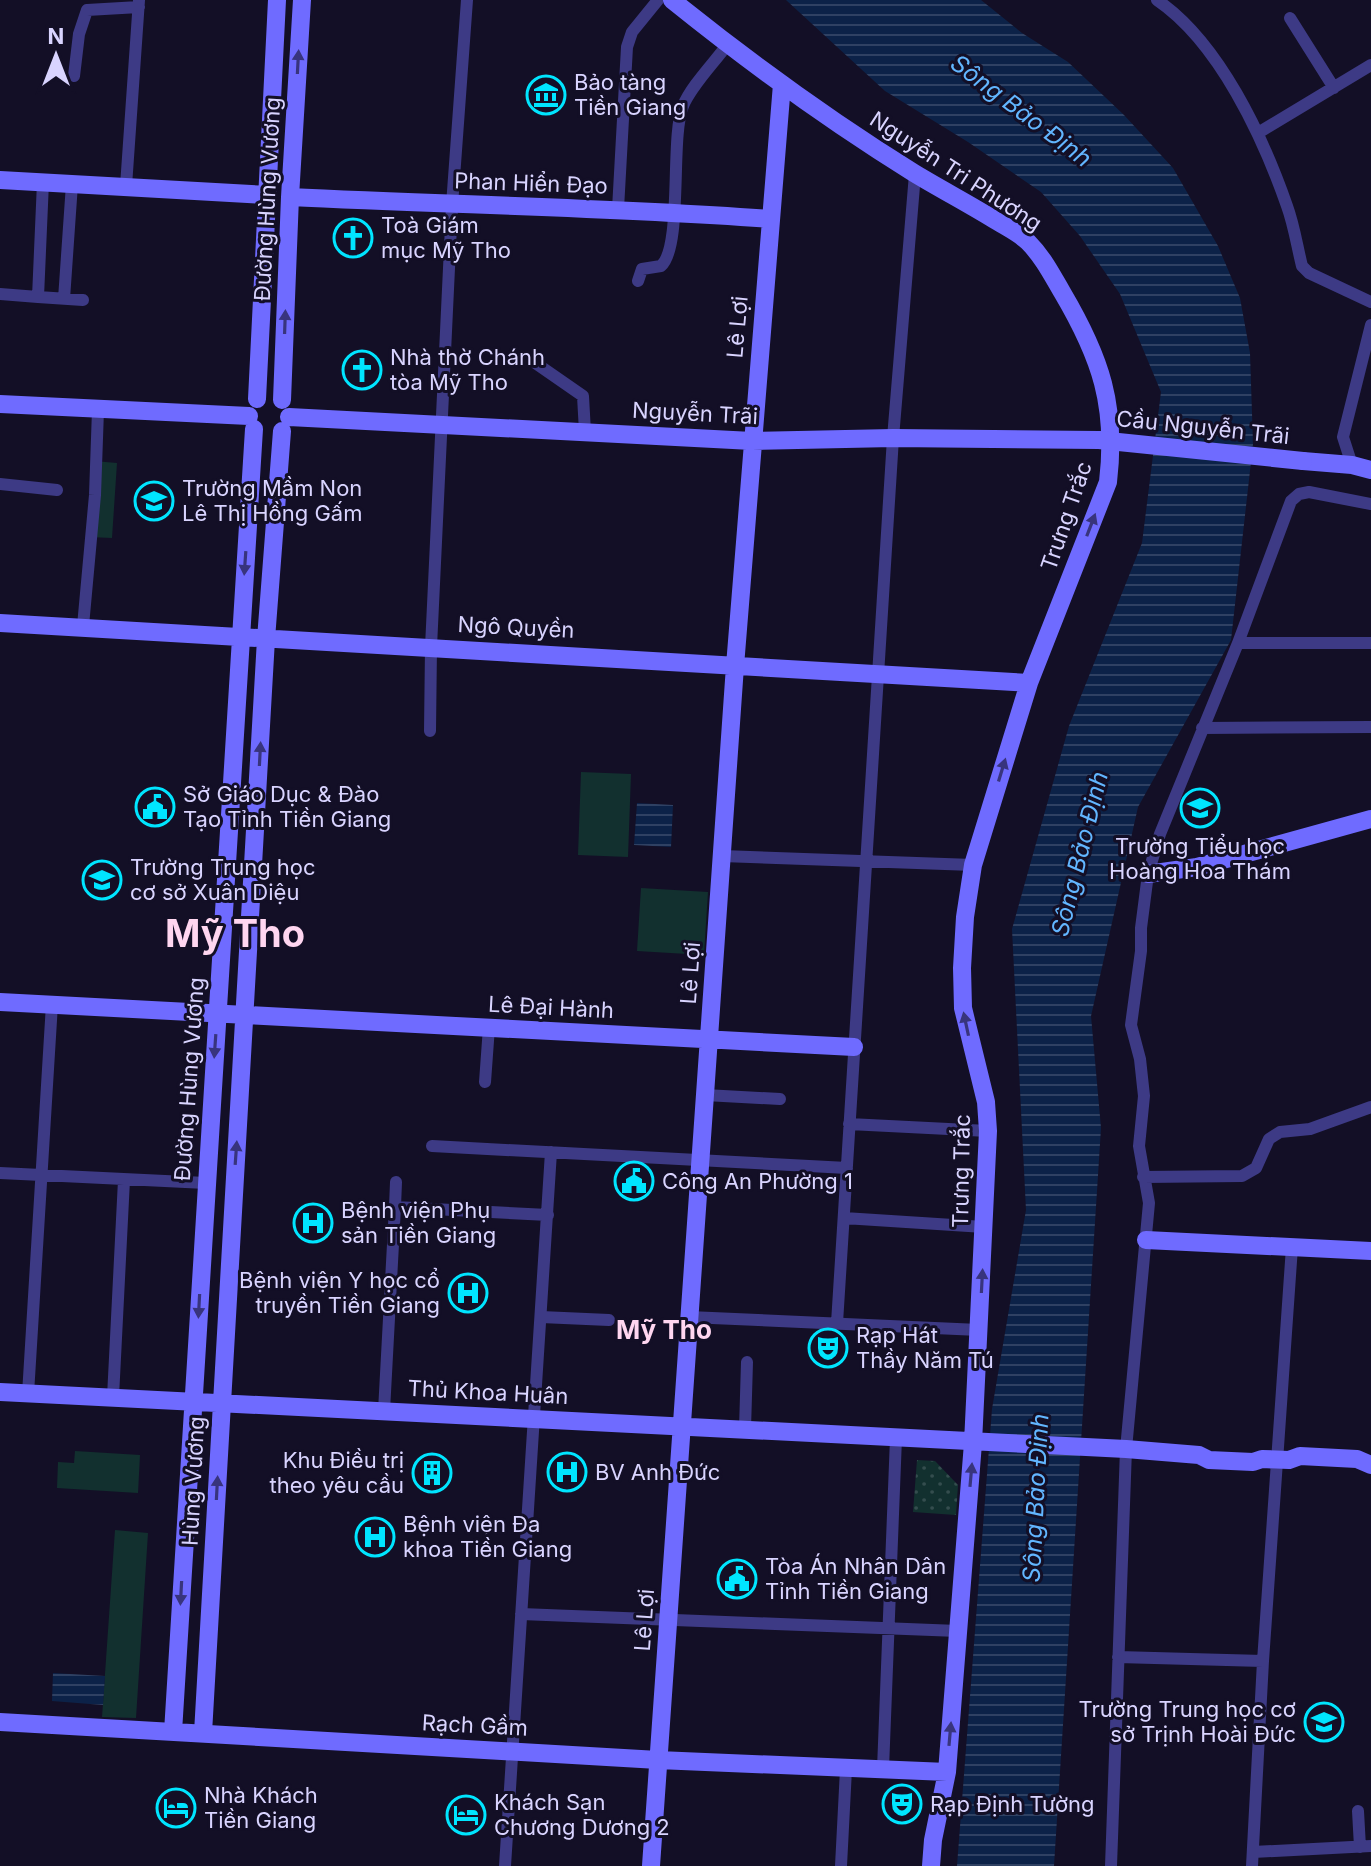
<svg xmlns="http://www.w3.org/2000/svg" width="1371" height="1866" font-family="Inter,sans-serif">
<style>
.grass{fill:#12302f}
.park{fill:url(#park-dots)}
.water{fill:url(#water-rules)}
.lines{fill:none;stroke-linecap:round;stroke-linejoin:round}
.street{stroke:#3d3a85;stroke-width:12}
.secondary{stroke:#6f6bff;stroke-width:18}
.secondary-bridge{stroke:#6f6bff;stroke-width:18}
.oneway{fill:#38347d}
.labels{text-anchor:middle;stroke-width:6;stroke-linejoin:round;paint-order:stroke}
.poi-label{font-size:22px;fill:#d9d4ff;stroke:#130f26;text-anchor:start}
.street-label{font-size:22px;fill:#d9d4ff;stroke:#130f26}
.water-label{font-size:24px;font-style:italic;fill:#62b6ff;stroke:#130f26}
.quarter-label{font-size:26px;font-weight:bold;fill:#ffd6f0;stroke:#130f26}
.town-label{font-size:38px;font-weight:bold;fill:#ffd6f0;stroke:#130f26}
</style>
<defs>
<pattern id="park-dots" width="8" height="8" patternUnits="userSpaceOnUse" patternTransform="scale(2)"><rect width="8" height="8" fill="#12302f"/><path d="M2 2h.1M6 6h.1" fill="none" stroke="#344d4e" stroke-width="1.8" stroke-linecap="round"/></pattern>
<pattern id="water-rules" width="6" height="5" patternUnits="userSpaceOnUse" patternTransform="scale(2)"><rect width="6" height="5" fill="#0c2248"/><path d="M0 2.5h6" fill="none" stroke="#2f4163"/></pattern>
</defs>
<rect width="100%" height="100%" fill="#130f26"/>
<!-- grass -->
<path class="grass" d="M94,461L117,463L112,538L89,537Z
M581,772L631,774L628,857L578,855Z
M641,888L708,892L704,955L637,951Z
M75,1451L140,1455L138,1493L57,1488L58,1462L74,1463Z
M115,1530L148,1533L136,1718L102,1717Z"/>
<!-- park -->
<path class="park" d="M917,1460L935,1461L958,1485L956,1515L913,1512Z"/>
<!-- water -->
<path class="water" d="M786,0H981L1022,33L1068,62L1124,115L1173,168L1218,246L1240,298L1250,353L1253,444L1231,640L1138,807L1091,1016L1101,1128L1054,1866H957L992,1409L1026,1210L1012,929L1069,726L1142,543L1161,392L1120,294L1080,236L1041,192L968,142L885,91Z
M637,803L673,805L671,847L634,845Z
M53,1673L105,1676L103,1705L52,1701Z"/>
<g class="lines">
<!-- street -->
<path class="street" d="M1157,0C1219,42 1263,137 1287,206C1294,225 1297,246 1302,266L1309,273L1371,302
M1290,18L1334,88
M74,76L79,34L87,10L139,7
M1258,133L1371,65
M126,186L139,0
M618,209L627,47L632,32L658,0
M638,281L642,269L661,266C683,247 670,136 683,106C691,86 714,63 727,45
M0,294L38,297L43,182
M38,297L83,300
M64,299L72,184
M534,362L583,396L585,432
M1352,465L1343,437L1371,325
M0,484L57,490
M83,626L95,495L98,410
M1238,643H1371
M1202,728L1371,727
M430,731L431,647L452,205L467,0
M722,856L973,865
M485,1082L489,1027
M705,1095L780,1099
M849,1124L988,1131
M432,1146L847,1168
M0,1173L206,1183
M1143,1177L1242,1176L1256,1168L1269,1139L1280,1132L1310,1129L1371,1107
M395,1207L396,1182
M844,1218L984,1227
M541,1317L609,1320
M689,1317L979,1330
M837,1323L893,438L915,174
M28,1394L52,1004
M113,1397L124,1180
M384,1411L395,1207L548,1215
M745,1429L747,1362
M521,1614L958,1631
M1118,1657L1263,1661
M883,1769L896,1438
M1358,1811L1360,1847
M1253,1852L1371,1846
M505,1866L551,1152
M841,1866L846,1769
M1111,1866L1126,1449L1149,1203L1139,1146L1144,1096L1140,1059L1131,1025L1141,951V928L1148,874L1160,834L1238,643L1291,501L1299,494L1309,492L1371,504
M1252,1866L1263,1661L1292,1247"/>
<!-- secondary -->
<path class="secondary" d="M672,0C749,62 830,121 914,173C942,190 971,205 998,222C1008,228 1020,234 1028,242C1043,257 1052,275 1062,292C1101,358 1117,406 1108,482L1029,683L973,865L965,917L962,968L963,1008L986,1102L988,1131L973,1443L947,1772L933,1840L931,1866
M0,180L267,195
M290,197C450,205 611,207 771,219
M257,399L277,0
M282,400L290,197L302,0
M0,404L249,416
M289,417L752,441L893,438L1099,440
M1303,461L1352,465L1371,470
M0,623L1029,683
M1148,874L1197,867L1371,819
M0,1002L854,1047
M1146,1240L1371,1251
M0,1392L1126,1449L1199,1455L1209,1460L1253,1462L1262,1459L1289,1460L1300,1456L1357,1459L1371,1465
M0,1722L658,1760L947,1772
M173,1732L254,429
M203,1733L266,639L282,431
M651,1866L735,666L782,84"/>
<!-- secondary-bridge -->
<path class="secondary-bridge" d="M1099,440L1303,461"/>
</g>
<!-- one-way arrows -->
<defs><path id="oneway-solid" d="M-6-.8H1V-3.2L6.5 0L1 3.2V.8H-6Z" transform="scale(2)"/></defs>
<g class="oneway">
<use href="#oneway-solid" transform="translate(298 62) rotate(-87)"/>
<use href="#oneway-solid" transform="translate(285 322) rotate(-88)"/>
<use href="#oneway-solid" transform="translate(1091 525) rotate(-69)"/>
<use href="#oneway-solid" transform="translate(245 563) rotate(94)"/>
<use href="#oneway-solid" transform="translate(260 754) rotate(-87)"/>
<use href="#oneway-solid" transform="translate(1002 770) rotate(-73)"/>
<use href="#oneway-solid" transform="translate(966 1024) rotate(-102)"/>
<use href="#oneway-solid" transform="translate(215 1046) rotate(94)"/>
<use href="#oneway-solid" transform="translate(236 1153) rotate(-86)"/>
<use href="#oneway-solid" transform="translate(982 1281) rotate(-87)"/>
<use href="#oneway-solid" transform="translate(199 1306) rotate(93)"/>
<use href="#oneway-solid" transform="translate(971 1475) rotate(-85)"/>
<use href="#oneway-solid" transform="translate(217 1488) rotate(-87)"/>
<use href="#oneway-solid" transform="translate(181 1593) rotate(93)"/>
<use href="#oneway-solid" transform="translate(950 1734) rotate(-85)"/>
</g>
<!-- icons -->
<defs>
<g id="museum-ring" transform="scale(2)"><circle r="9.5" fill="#130f26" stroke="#00e5ff" stroke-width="1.5"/><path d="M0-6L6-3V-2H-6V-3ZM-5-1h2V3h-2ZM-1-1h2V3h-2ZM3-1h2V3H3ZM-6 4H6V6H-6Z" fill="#00e5ff"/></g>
<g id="church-ring" transform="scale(2)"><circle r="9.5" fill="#130f26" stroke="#00e5ff" stroke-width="1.5"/><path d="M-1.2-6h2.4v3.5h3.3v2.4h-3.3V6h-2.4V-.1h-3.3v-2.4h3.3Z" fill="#00e5ff"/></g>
<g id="school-ring" transform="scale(2)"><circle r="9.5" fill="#130f26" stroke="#00e5ff" stroke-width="1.5"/><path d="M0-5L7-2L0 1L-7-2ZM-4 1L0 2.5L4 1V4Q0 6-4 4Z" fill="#00e5ff"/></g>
<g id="civic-ring" transform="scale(2)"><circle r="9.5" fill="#130f26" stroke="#00e5ff" stroke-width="1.5"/><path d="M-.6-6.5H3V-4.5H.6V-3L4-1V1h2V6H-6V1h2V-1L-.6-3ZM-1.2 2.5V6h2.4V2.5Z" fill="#00e5ff"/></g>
<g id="hospital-ring" transform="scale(2)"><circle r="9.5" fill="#130f26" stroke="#00e5ff" stroke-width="1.5"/><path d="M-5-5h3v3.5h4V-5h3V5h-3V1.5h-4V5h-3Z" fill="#00e5ff"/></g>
<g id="theatre-ring" transform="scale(2)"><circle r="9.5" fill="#130f26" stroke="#00e5ff" stroke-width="1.5"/><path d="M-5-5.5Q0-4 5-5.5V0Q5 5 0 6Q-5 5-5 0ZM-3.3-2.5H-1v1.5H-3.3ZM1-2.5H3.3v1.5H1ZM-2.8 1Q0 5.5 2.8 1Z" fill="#00e5ff"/></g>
<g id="building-ring" transform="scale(2)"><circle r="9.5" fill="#130f26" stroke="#00e5ff" stroke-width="1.5"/><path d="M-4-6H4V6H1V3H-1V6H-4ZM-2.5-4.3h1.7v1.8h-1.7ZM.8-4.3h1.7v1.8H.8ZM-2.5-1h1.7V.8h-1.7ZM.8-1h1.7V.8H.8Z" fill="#00e5ff"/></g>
<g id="hotel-ring" transform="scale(2)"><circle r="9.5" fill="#130f26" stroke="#00e5ff" stroke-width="1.5"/><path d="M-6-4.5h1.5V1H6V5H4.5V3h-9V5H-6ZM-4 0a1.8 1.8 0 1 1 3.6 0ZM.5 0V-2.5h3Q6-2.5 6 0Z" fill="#00e5ff"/></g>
</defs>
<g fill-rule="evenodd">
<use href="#museum-ring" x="546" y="95"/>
<use href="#church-ring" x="353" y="238"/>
<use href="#church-ring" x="362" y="370"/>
<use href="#school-ring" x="154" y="501"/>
<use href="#civic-ring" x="155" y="807"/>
<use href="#school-ring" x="1200" y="808"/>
<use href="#school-ring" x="102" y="880"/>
<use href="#civic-ring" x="634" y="1181"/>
<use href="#hospital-ring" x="313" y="1223"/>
<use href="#hospital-ring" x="468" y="1293"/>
<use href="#theatre-ring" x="828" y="1348"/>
<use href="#hospital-ring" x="567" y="1472"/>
<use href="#building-ring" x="432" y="1473"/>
<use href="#hospital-ring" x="375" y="1537"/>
<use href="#civic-ring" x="737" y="1579"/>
<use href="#school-ring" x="1324" y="1722"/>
<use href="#theatre-ring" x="902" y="1804"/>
<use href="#hotel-ring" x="176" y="1808"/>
<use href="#hotel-ring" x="466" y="1815"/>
</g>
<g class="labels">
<!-- poi labels -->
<g class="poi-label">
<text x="574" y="90">Bảo tàng<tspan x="574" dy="25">Tiền Giang</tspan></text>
<text x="381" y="233">Toà Giám<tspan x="381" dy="25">mục Mỹ Tho</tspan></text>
<text x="390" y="365">Nhà thờ Chánh<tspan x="390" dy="25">tòa Mỹ Tho</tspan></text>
<text x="182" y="496">Trường Mầm Non<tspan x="182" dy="25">Lê Thị Hồng Gấm</tspan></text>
<text x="183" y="802">Sở Giáo Dục &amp; Đào<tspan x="183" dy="25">Tạo Tỉnh Tiền Giang</tspan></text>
<text x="1200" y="854" text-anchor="middle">Trường Tiểu học<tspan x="1200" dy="25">Hoàng Hoa Thám</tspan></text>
<text x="130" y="875">Trường Trung học<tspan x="130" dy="25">cơ sở Xuân Diệu</tspan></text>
<text x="662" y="1189">Công An Phường 1</text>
<text x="341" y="1218">Bệnh viện Phụ<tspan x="341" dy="25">sản Tiền Giang</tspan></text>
<text x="440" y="1288" text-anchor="end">Bệnh viện Y học cổ<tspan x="440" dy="25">truyền Tiền Giang</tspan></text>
<text x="856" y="1343">Rạp Hát<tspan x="856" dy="25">Thầy Năm Tú</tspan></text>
<text x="404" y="1468" text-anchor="end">Khu Điều trị<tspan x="404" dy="25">theo yêu cầu</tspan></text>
<text x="595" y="1480">BV Anh Đức</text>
<text x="403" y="1532">Bệnh viện Đa<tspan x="403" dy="25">khoa Tiền Giang</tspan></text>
<text x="765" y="1574">Tòa Án Nhân Dân<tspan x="765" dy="25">Tỉnh Tiền Giang</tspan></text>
<text x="1296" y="1717" text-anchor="end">Trường Trung học cơ<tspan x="1296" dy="25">sở Trịnh Hoài Đức</tspan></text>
<text x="204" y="1803">Nhà Khách<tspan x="204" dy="25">Tiền Giang</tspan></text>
<text x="494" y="1810">Khách Sạn<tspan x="494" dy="25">Chương Dương 2</tspan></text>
<text x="930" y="1812">Rạp Định Tường</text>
</g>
<!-- street labels -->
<g class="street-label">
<text transform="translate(956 171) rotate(33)" y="8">Nguyễn Tri Phương</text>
<text transform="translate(531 183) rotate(2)" y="8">Phan Hiển Đạo</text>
<text transform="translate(267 199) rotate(-87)" y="8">Đường Hùng Vương</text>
<text transform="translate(737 327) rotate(-85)" y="8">Lê Lợi</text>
<text transform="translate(695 413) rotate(3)" y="8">Nguyễn Trãi</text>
<text transform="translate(1203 427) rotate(6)" y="8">Cầu Nguyễn Trãi</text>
<text transform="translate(1066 516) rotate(-71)" y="8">Trưng Trắc</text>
<text transform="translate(516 627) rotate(3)" y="8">Ngô Quyền</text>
<text transform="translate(690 973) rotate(-86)" y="8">Lê Lợi</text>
<text transform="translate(551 1007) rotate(3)" y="8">Lê Đại Hành</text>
<text transform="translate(189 1079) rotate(-86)" y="8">Đường Hùng Vương</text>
<text transform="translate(961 1171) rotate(-89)" y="8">Trưng Trắc</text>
<text transform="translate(488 1392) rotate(3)" y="8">Thủ Khoa Huân</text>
<text transform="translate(193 1481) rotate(-87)" y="8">Hùng Vương</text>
<text transform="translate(644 1620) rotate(-86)" y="8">Lê Lợi</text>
<text transform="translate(475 1725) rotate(3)" y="8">Rạch Gầm</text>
</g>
<!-- water labels -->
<g class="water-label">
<text transform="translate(1021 111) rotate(37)" y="8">Sông Bảo Định</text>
<text transform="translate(1080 854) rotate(-76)" y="8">Sông Bảo Định</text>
<text transform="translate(1036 1498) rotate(-87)" y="8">Sông Bảo Định</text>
</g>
<!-- quarter labels -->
<g class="quarter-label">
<text x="664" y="1339">Mỹ Tho</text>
</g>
<!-- town labels -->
<g class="town-label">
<text x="235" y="947">Mỹ Tho</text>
</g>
</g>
<!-- north arrow -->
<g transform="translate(56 56)" stroke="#130f26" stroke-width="6" paint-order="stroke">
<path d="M0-6L14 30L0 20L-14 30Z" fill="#d9d4ff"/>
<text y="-12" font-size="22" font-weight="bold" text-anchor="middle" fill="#d9d4ff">N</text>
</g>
</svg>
